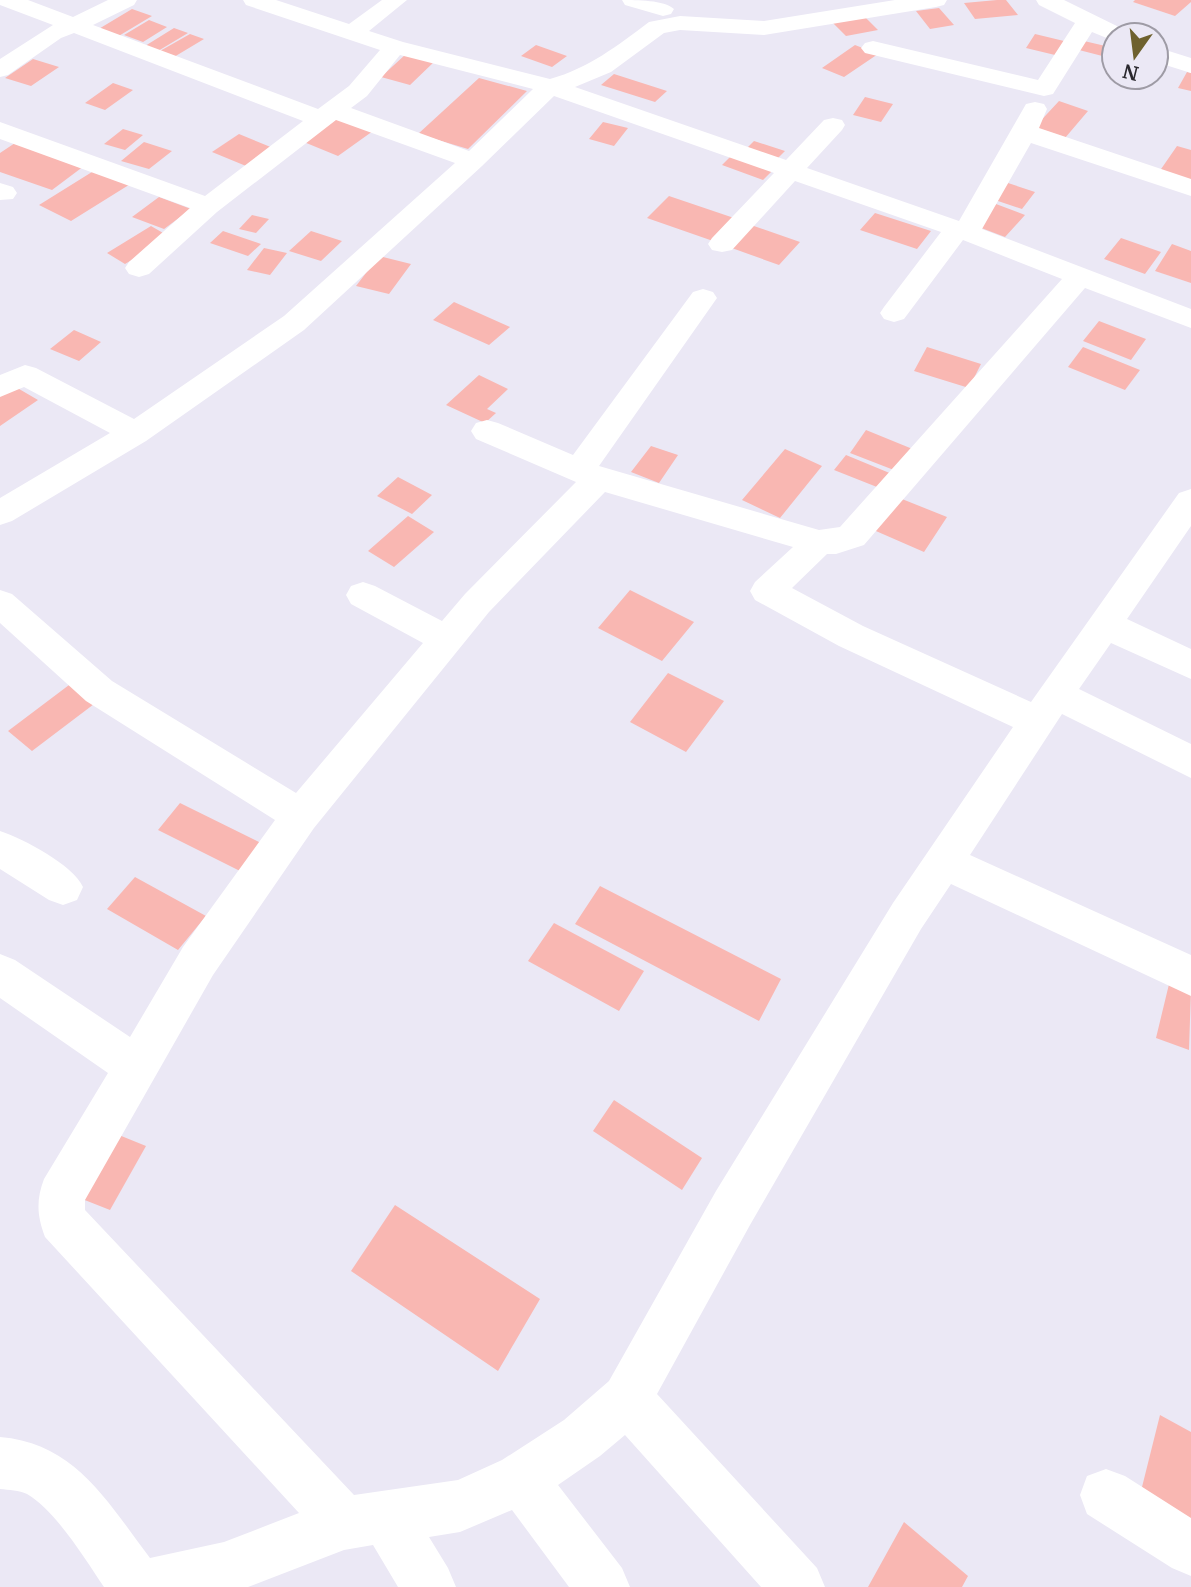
<svg xmlns="http://www.w3.org/2000/svg" width="1191" height="1587" font-family="Merriweather,serif">
<style>
.building{fill:#f9b7b2}
.lines{fill:none;stroke-linecap:round;stroke-linejoin:round}
.minor{fill:#fff;fill-rule:evenodd}
</style>
<rect width="100%" height="100%" fill="#ebe8f5"/>
<!-- building -->
<path class="building" d="M997,0H1006L1018,15L975,19L964,3Z
M1135,0H1191V2L1175,16L1133,2Z
M939,8L954,25L930,29L916,11Z
M132,9L152,16L117,37L97,30Z
M865,17L878,30L846,36L833,23Z
M149,20L167,27L143,42L124,35Z
M174,28L188,33L158,51L145,46Z
M190,34L204,39L174,57L160,51Z
M1035,34L1064,41L1055,55L1026,48Z
M1084,41L1114,48V59L1079,50Z
M536,45L567,56L552,67L521,56Z
M855,45L878,54L844,77L822,68Z
M406,54L435,61L410,85L381,77Z
M33,59L59,67L31,86L5,78Z
M1187,72L1191,73V91L1178,88Z
M614,74L667,91L655,102L601,85Z
M479,78L527,91L468,149L418,134Z
M113,83L133,90L105,110L85,103Z
M865,97L893,104L881,122L853,115Z
M1059,101L1088,111L1065,138L1034,128Z
M335,115L373,131L338,156L299,140Z
M603,122L628,128L614,146L589,139Z
M123,129L143,135L125,150L104,144Z
M239,134L273,148L246,166L212,152Z
M754,141L785,151L777,159L746,149Z
M144,142L172,151L149,169L121,161Z
M15,143L84,166L52,190L0,172V153Z
M1177,146L1191,150V182L1159,172Z
M733,154L774,169L763,180L722,165Z
M100,167L132,183L71,221L39,205Z
M1008,183L1035,192L1022,209L995,200Z
M669,196L734,218L713,241L647,218Z
M159,197L191,209L164,229L132,217Z
M996,204L1025,215L1005,237L976,226Z
M875,213L931,231L917,249L860,230Z
M252,215L269,219L256,233L239,229Z
M751,225L800,242L779,265L729,247Z
M151,226L170,237L125,264L107,253Z
M223,231L261,244L248,256L210,243Z
M311,231L342,241L321,261L289,251Z
M1121,238L1161,252L1145,274L1104,259Z
M1172,244L1191,251V283L1155,271Z
M264,248L287,253L270,275L247,270Z
M379,256L411,264L389,294L356,286Z
M454,302L510,327L489,345L433,320Z
M1099,321L1146,339L1131,360L1083,341Z
M74,330L101,342L79,361L50,349Z
M927,347L981,364L969,388L914,371Z
M1083,347L1140,370L1125,390L1068,367Z
M479,375L508,389L487,409L496,413L485,423L446,405Z
M14,386L38,400L0,426V396Z
M866,430L915,450L899,472L850,453Z
M651,446L678,455L659,483L631,472Z
M785,449L822,466L780,518L742,500Z
M846,455L892,474L882,489L834,470Z
M398,477L432,495L412,514L377,496Z
M892,495L947,517L924,552L869,528Z
M408,516L434,532L394,567L368,551Z
M630,590L694,622L662,661L598,628Z
M668,673L724,701L686,752L630,722Z
M77,679L102,698L32,751L8,731Z
M180,803L261,843L240,871L158,830Z
M135,877L206,916L178,950L107,909Z
M600,886L781,979L759,1021L575,924Z
M554,923L644,971L619,1011L528,961Z
M1170,980L1191,989L1189,1050L1156,1038Z
M614,1100L702,1158L682,1190L593,1131Z
M109,1131L146,1146L110,1210L72,1195Z
M395,1205L540,1299L498,1371L351,1271Z
M1160,1415L1191,1432V1519L1141,1491Z
M904,1522L968,1576L962,1587H868Z"/>
<g class="lines">
<!-- minor -->
<path class="minor" d="M0,0H28L73,17L108,0H137L134,5L93,25L318,109L349,86L380,50L246,5L243,0H276L349,24L382,0H407L369,31L403,42L550,79C589,68 617,46 649,22L680,16L764,21L895,0H947L944,5L936,7L764,35L680,30L664,33L611,72L575,87L786,160L824,120L833,118L842,120L845,125L842,130L807,168L959,221L1026,104L1035,102L1044,104L1047,109L1039,128L1191,179V196L1031,143L982,229L1191,309V328L1085,288L864,545L836,554H827L792,588L863,626L1031,702L1179,493L1191,489V526L1127,619L1191,649V679L1111,643L1079,689L1191,744V778L1062,714L970,855L1191,955V996L951,884L921,929L750,1225L657,1394L817,1568L825,1587H761L625,1435L600,1456L558,1485L622,1568L630,1587H569L512,1510L460,1532L429,1537L448,1568L456,1587H398L373,1545L344,1550L248,1587H104C85,1559 56,1511 27,1494C19,1490 9,1490 0,1489V1437C76,1443 108,1503 150,1558L224,1542L299,1513L45,1237C37,1216 36,1200 44,1179L108,1073L0,998V954L15,960L130,1037L183,947L275,820L86,701L0,623V590L12,594L112,681L296,793L423,643L351,604L346,595L351,586L363,582L375,586L442,621L465,594L576,482L476,439L471,431L476,423L487,420L498,423L573,455L693,292L703,289L713,292L717,298L599,466L819,530L840,527L1062,279L963,240L904,319L894,322L884,319L880,313L884,307L941,232L795,181L732,250L722,252L712,250L708,244L712,238L774,173L554,96L482,166L304,330L146,441L12,521L0,525V498L110,433L24,387L0,397V375L25,365L36,368L134,419L284,316L455,163L336,120L217,212L149,274L139,277L129,274L125,268L129,262L190,208L0,139V122L205,196L303,121L74,33L61,38L8,75L0,77V59L53,25L0,5ZM400,55L533,89L469,151L351,108L367,96ZM605,492L793,547L755,582L750,591L755,600L839,646L1013,727L893,903L716,1191L609,1381L564,1420L502,1460L458,1480L354,1495L85,1210V1200L213,975L314,828L489,612Z
M622,0C637,0 664,0 674,9L671,14L663,16L625,5Z
M1036,0H1064L1125,30L1129,35H1114V41L1092,32L1053,94L1044,96L865,53L861,48L865,43L873,41L1038,80L1075,23L1039,5Z
M1156,47L1191,58V73L1156,62Z
M0,183L13,187L17,193L13,199L0,200Z
M0,831C24,839 73,865 83,887L77,900L63,905L49,900L0,869Z
M1106,1469L1125,1476L1191,1518V1576L1172,1568L1087,1514L1080,1495L1087,1476Z"/>
</g>
<!-- north arrow -->
<g transform="translate(1135 56) rotate(194)"><circle r="33" fill="#ebe8f5" stroke="#9e9ba5" stroke-width="2"/>
<path d="M0-5L12 26L0 18L-12 26Z" fill="#6e612e"/>
<text y="-10" font-size="19" font-weight="bold" text-anchor="middle" fill="#2a282e">N</text>
</g>
</svg>
